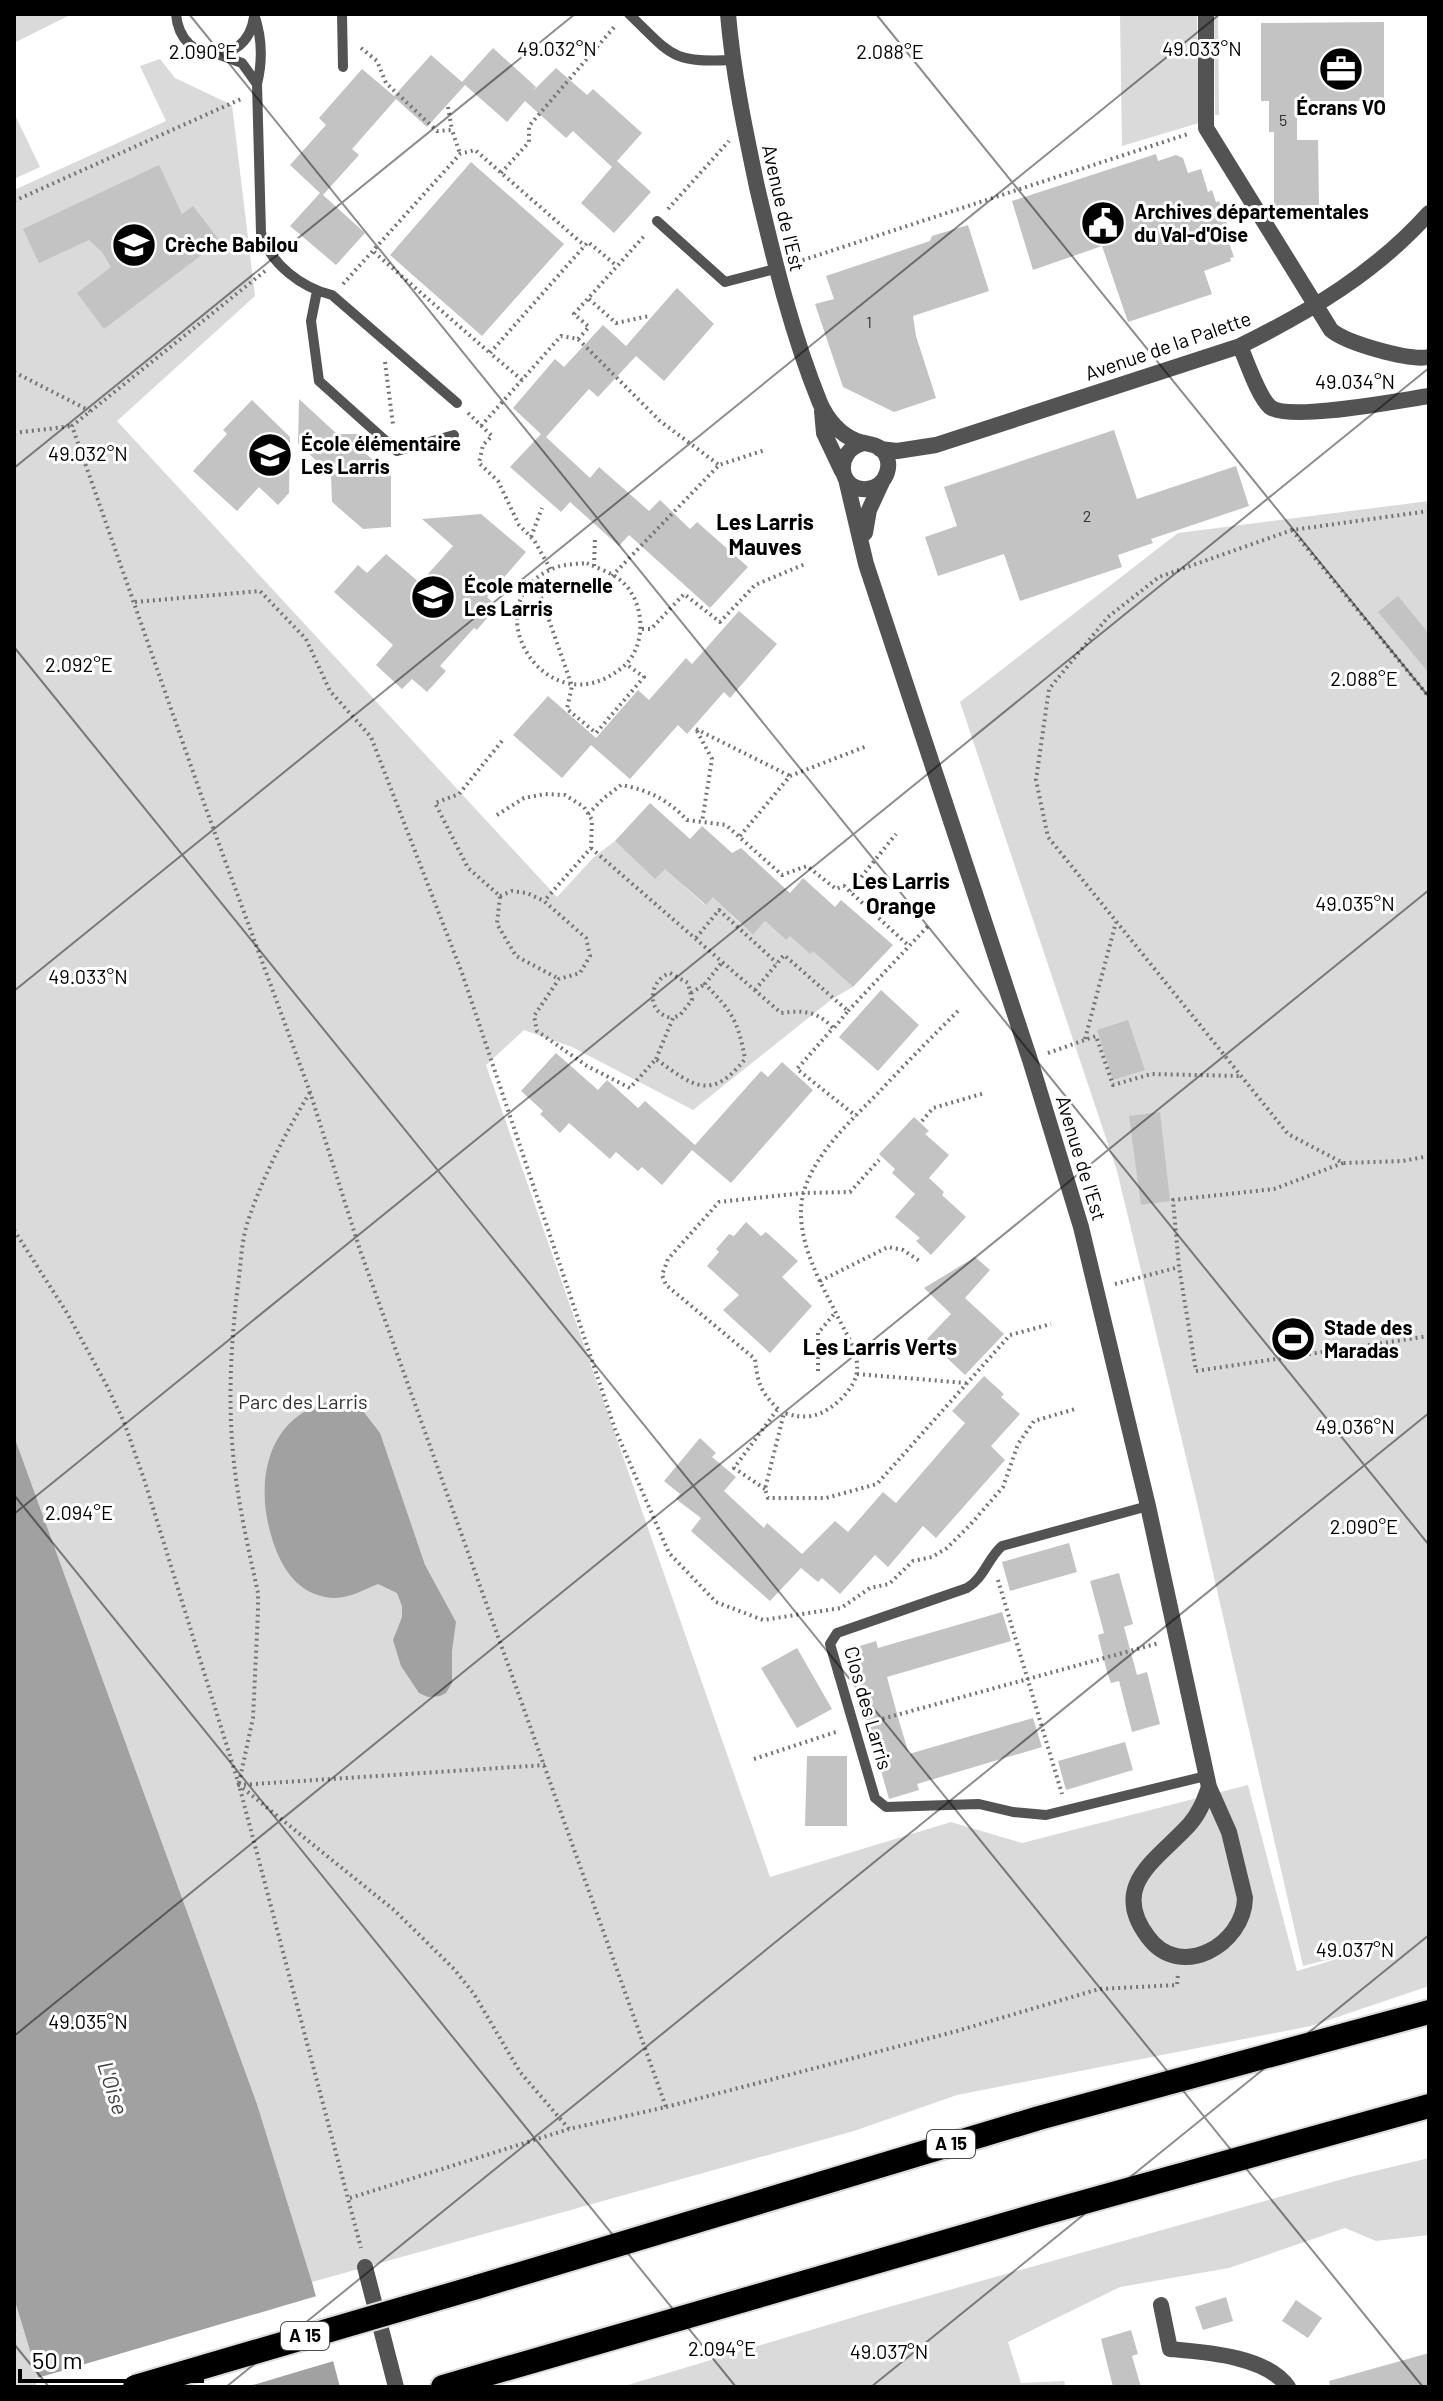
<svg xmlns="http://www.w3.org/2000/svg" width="1443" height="2401" font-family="Barlow,sans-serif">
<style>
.green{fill:#dadada}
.water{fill:#a1a1a1}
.pier{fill:#fff}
.building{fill:#c3c3c3}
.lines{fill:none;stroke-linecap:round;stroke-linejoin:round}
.highway-casing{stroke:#dbdbdb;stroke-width:28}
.path{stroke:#757575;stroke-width:4;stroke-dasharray:2 4;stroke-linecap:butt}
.lane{stroke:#535353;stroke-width:10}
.street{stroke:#535353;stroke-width:16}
.highway{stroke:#000;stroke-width:24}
.highway-bridge-casing{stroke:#dbdbdb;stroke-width:28;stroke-linecap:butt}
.highway-bridge{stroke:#000;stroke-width:24}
.ticks{fill:none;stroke:#000;stroke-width:2;stroke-opacity:0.45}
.labels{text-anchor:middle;stroke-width:6;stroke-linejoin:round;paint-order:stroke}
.number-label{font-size:16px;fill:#313131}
.shield{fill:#fff;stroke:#4c4c4c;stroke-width:2}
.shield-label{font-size:18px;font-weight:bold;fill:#000}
.poi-label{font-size:20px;font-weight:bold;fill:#000;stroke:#fff;text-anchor:start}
.street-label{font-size:20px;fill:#000;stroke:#fff}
.park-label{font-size:20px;fill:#313131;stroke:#fff}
.neighbourhood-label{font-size:22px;font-weight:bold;fill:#000;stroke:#fff}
.water-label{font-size:22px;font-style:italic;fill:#424242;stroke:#fff}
.ticks-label{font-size:20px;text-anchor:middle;fill:#000;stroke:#fff;stroke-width:6;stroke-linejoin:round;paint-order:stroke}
</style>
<rect width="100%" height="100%" fill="#fff"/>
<!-- green -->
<path class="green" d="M14,14H72L14,43Z
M1120,14H1197L1199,123L1122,146Z
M1214,14H1218L1219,115H1215Z
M160,59L175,78L232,105L255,296L117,421L557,897L594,857L615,841L655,878L669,865L686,888L705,905L716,894L732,916L753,935L765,921L786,940L790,936L817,946L832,968L853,987L832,999L693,1110L572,1047L524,1030L486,1065L770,1877L951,1822L1022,1843L1248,1785L1297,1971L1366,1950L1303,1966L1198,1507L1117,1171L960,702L1178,533L1429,501V1986L1311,2026L957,2095L854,2131L312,2282L257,2104L14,1436V190L166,121L140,66Z
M14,113L40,167L14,179Z
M1429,2158V2235L1376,2241L1345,2228L1229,2268L1120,2287L1008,2342L1021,2383L1064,2381L1066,2387H621L864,2314L1350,2177Z
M14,2298L41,2387H14Z"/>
<!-- water -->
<path class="water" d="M331,1401L344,1402L363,1411L380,1433L425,1565L456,1622L452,1651V1683L446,1693L440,1696L428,1697L419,1693L401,1666L393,1640L402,1617V1606L397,1593L378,1584C360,1591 346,1601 325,1597C294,1591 279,1563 271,1535C255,1481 267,1416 331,1401Z
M14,1436L257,2104L312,2282L340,2387H41L14,2298Z"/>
<!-- pier -->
<path class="pier" d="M320,2295L337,2360L246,2387H37L34,2379Z"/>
<!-- building -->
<path class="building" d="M1384,22V101H1297V140H1318L1319,205L1274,206V132H1269V101H1261V23Z
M493,48L536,87L533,91L556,68L587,95L593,89L642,133L617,161L651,192L614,233L581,203L612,167L573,131L566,138L525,101L507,122L465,85L427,127L396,99L352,149L359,155L323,195L365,233L336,265L290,226L320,193L290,165L326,125L319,118L362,69L394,96L431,55L462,82Z
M1156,154L1158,161L1176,155L1183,158L1188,173L1201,169L1208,192L1212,190L1216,202L1219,201L1228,227L1224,228L1234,257L1230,258L1231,261L1204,271L1212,294L1128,322L1102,246L1033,270L1012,201Z
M471,162L564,244L482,336L390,255Z
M159,165L182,214L193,206L220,241L104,329L77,293L111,267L102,252L89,240L39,263L23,229Z
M968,225L989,291L913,316L916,336L936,398L894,412L843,387L815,304L834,299L826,276L930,241L932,236Z
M677,288L714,324L664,381L636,356L598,397L589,389L546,437L590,478L599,467L649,511L660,500L690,529L697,522L748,567L710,608L629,535L619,546L570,502L561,512L510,467L541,434L513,408L555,359L564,367L603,325L626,346Z
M299,399L337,434H365V453L391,476V527L363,529L332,502L331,475L298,443Z
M252,400L290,437L289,493L278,505L259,487L237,511L193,471L227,434L223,430Z
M1114,430L1137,499L1236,466L1249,506L1151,539L1153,543L1118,555L1122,567L1020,601L1004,554L938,576L925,537L957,526L944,487Z
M481,514L526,552L487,597L497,606L477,630L474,628L440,666L446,671L427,692L412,679L402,689L376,665L393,645L334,592L358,565L367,573L386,554L420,583L453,546L422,519Z
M1398,596L1429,634V673L1378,612Z
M739,611L777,644L730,698L724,692L687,734L678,725L630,779L591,745L562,778L513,735L548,696L596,738L638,690L649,700L686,658L692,664Z
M650,803L690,839L702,826L732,853L741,848L790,893L803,878L835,907L841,900L893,945L853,987L813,951L810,954L790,936L786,940L765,921L753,935L713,897L706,905L665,869L655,879L615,841Z
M881,990L919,1025L878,1071L839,1037Z
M1128,1020L1145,1070L1113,1080L1097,1030Z
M556,1053L598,1090L607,1080L638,1108L645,1101L695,1145L761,1071L768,1077L782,1062L813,1090L731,1183L692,1150L662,1185L642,1167L638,1171L616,1152L610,1159L569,1123L560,1133L540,1114L543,1111L521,1091Z
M1160,1112L1170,1201L1141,1205L1129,1116Z
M914,1117L929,1131L925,1134L949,1155L929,1178L944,1192L942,1195L966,1217L931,1255L916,1241L920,1238L895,1217L915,1194L892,1173L895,1169L879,1154Z
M746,1222L761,1236L766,1232L798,1261L782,1277L812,1306L770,1353L723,1310L739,1295L707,1266L719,1252L716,1249L729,1234L734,1236Z
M975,1257L990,1270L965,1298L1004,1334L965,1375L927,1339L951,1314L924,1288Z
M984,1376L1004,1394L1001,1397L1020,1414L991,1446L1005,1460L936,1538L923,1526L888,1567L875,1555L840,1594L822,1578L818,1582L801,1568L770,1601L691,1531L701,1518L676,1499L680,1494L664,1481L700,1438L716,1453L712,1457L736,1477L724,1491L764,1528L767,1523L802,1554L835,1521L848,1532L883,1492L896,1503L965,1423L952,1411Z
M1069,1543L1077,1572L1010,1591L1002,1562Z
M1119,1573L1133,1624L1124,1627L1137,1675L1147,1672L1160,1724L1132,1732L1119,1681L1111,1683L1107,1672L1098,1635L1104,1633L1090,1581Z
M1002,1612L1011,1641L887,1677L899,1721L909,1754L1033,1718L1042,1747L917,1784L919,1790L889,1799L847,1650L876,1641L878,1648Z
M797,1648L832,1709L797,1728L761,1668Z
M1125,1742L1133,1770L1066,1790L1058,1761Z
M807,1756H847V1826H805Z
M1226,2297L1233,2321L1203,2330L1195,2307Z
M1296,2300L1322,2318L1308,2338L1282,2321Z
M1131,2330L1138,2354L1132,2356L1141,2387H1113L1101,2339Z
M1429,2353V2387H1330L1329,2381Z"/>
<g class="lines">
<!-- highway casing -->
<g class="highway-casing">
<path id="highway" d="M477,2287L1039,2118L1429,2012
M443,2387L1041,2214L1429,2106"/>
</g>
<!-- path -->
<path class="path" d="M361,48L377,61L386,83L437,131L452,130L460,154
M448,107L452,130
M501,173L529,142V126L616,25
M14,201L241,99
M668,209L729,141
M374,252L490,353
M797,262L1188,134
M265,271L72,426L205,806L310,1092L360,1250L666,2107L569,2129L520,2072L474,1994L454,1969L394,1910L239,1785L545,1765
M343,284L460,154L475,150L585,246
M589,299L616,323L649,316
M578,339L589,327L574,314L646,234
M385,362L393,425
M14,372L90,411
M522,380L490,353L588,242L617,266
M468,413L492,436L483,445L479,463L498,481L519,525L534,540L551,570
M481,426L561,336L578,339L660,421L719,465
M14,433L72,426
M1429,511L1292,530L1159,577L1108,617L1049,689L1036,780L1048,837L1288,1134L1343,1163L1403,1161L1429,1156
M1292,530L1429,697
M531,537L542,508
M587,563C597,568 610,572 619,579C645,599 648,644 624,666C546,733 467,599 557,567C566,564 577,564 587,563Z
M594,566L595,537
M612,576L719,465L765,450
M535,580L572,686L567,709L596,733L644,677L626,664
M135,602L260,591L306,639L330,691L371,737L462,973L615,1429L669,1553L716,1602L763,1620L841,1608L870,1588L889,1584L913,1561L932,1557L947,1548L970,1525L1003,1487L1018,1444L1034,1421L1075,1409
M642,629H651L684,594L720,622L755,585L805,564
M696,729L790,776
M697,731L712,759L702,822
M502,741L459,794L435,803L468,868L500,896L497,924L516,956L559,979
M588,814L604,798L621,785C649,790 668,800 687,820L726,825L782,875L807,866L836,889L844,886L909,946
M497,815L524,798L545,794L565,795L584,807L592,820L591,848L544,901
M740,836L790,776L867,746
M591,848L781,1013C804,1010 817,1011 833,1028L797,1069L856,1116
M850,891L896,834
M500,896L512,891L527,893L544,901L586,938L590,956L580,973L559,979L534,1016L537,1031L587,1066L630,1088L656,1059C693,1086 711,1102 745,1059C738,1020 732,1012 705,984L723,961
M696,938L719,910L777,963
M755,990L784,955L848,1011L834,1028
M691,993L705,984
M848,1011L929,925
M958,1011C932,1037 906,1063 881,1090C853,1119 816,1151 804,1191C792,1232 818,1278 836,1313C844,1331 862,1355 856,1376C853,1387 843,1398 834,1405C817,1418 805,1419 784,1413L765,1489L768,1498H826L877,1484L1010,1335L1051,1324
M1085,1039L1116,922
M1048,1053L1096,1036L1113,1085L1151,1074L1241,1076
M656,1059L673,1018C646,1015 647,981 670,973L688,983L692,1000L680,1015L673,1018
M922,1121L933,1108L985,1093
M1343,1163L1274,1189L1173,1200L1179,1267L1196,1371L1429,1336
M14,1230L67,1313L106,1384L124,1422L144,1479L239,1785L361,2248
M820,1281L888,1247L903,1250L921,1262
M1115,1284L1179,1267
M818,1371V1333L835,1313
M857,1374L966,1383
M778,1409C760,1391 758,1384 755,1359L666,1285L662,1275L668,1259L719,1202L803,1193L850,1192L879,1160
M765,1489L734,1468L777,1410
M998,1580L1062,1794
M871,1722L1159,1643
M754,1759L839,1731
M239,1783L253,1718L258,1611V1593C250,1556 241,1517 236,1479C227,1415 230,1349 238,1285C241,1265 241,1244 247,1224C262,1178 285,1134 310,1092
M666,2107L957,2031L1099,1989L1177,1985L1178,1974
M350,2198L569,2129"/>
<!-- lane -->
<path class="lane" d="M176,14C180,66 247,68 254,17
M254,14C262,37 263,60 257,84L261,233C270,264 302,288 332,295L457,403
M342,14L343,67
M629,14C672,55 670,63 732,60
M220,55L242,63L257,84
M657,221L725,282L775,269
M317,291L311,321L319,381L397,451L454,435
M1148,1506L1002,1546C988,1558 984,1578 967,1588L837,1633L830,1644L875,1798L886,1807L979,1804L1013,1812L1046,1815L1206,1776"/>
<!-- street -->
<path class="street" d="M728,14C733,73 745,130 757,187C774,260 792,334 820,403C827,419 840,435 857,441C865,444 873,443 880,448C896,461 887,487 867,489C838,492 833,450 864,443
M1206,14V128L1331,330C1346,343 1409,361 1429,357
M1240,346C1247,362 1258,396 1270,407C1289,422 1401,400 1429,396
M822,411L824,433L842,471
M880,449L897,451L936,445L1240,346C1311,311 1376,272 1429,213
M846,479L866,564L1030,1060L1081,1227L1148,1506L1209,1787
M865,533L869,510L882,482
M1209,1787L1229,1832L1245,1898C1244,1945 1180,1981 1148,1937C1109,1885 1157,1860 1189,1825C1199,1814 1204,1801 1209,1787Z
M365,2267L396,2387
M1161,2305L1170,2349C1205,2352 1267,2356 1288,2387"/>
<!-- highway -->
<use href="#highway" class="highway"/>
<!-- highway-bridge casing -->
<g class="highway-bridge-casing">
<path id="highway-bridge" d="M135,2387L477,2287"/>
</g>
<!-- highway-bridge -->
<use href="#highway-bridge" class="highway-bridge"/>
</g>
<!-- ticks -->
<path class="ticks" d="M189,14L1429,1545M876,14L1429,697M14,468L575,14M14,647L1423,2387M14,991L1220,14M14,1495L736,2387M14,1514L1429,368M14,2036L1429,890M14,2344L49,2387M226,2387L1429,1413M871,2387L1429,1935"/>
<!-- icons -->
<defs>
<g id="office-disc" transform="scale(2.3)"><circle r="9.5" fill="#000" stroke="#fff"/><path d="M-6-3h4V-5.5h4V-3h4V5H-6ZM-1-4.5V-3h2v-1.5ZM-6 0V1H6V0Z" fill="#fff"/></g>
<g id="civic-disc" transform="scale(2.3)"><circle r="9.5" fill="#000" stroke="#fff"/><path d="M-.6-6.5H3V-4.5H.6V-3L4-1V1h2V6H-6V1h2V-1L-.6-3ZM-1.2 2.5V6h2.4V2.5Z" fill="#fff"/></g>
<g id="school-disc" transform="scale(2.3)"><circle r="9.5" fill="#000" stroke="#fff"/><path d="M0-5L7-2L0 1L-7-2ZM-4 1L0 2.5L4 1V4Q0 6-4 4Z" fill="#fff"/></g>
<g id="stadium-disc" transform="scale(2.3)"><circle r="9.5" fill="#000" stroke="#fff"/><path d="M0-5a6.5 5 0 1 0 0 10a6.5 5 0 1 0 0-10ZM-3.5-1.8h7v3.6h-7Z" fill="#fff"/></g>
</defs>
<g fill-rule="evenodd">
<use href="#office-disc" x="1341" y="69"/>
<use href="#civic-disc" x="1103" y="223"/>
<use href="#school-disc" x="134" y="245"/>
<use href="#school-disc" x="270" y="455"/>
<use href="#school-disc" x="433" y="597"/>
<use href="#stadium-disc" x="1293" y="1339"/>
</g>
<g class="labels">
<!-- number labels -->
<g class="number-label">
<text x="1283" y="126">5</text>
<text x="869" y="328">1</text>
<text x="1087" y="522">2</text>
</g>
<!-- shield labels -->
<g class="shield">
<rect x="927" y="2130" width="48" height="28" rx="6"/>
<rect x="281" y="2322" width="48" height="28" rx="6"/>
</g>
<g class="shield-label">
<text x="951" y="2150">A 15</text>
<text x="305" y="2342">A 15</text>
</g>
<!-- poi labels -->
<g class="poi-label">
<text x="1341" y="115" text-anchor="middle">Écrans VO</text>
<text x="1134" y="219">Archives départementales<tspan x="1134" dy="23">du Val-d'Oise</tspan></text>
<text x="165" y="252">Crèche Babilou</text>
<text x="301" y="451">École élémentaire<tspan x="301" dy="23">Les Larris</tspan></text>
<text x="464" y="593">École maternelle<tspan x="464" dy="23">Les Larris</tspan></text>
<text x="1324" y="1335">Stade des<tspan x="1324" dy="23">Maradas</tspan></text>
</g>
<!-- street labels -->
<g class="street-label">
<text transform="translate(783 208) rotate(77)" y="7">Avenue de l'Est</text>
<text transform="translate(1168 346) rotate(-19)" y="7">Avenue de la Palette</text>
<text transform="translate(1081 1158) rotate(73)" y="7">Avenue de l'Est</text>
<text transform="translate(868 1708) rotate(74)" y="7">Clos des Larris</text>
</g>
<!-- park labels -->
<g class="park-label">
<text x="303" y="1409">Parc des Larris</text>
</g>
<!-- neighbourhood labels -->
<g class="neighbourhood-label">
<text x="765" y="530">Les Larris<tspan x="765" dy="25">Mauves</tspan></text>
<text x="901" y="889">Les Larris<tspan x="901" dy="25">Orange</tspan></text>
<text x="880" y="1355">Les Larris Verts</text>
</g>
<!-- water labels -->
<g class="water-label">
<text transform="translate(113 2088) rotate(72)" y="8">L'Oise</text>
</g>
</g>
<g class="ticks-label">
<text x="1202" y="56">49.033°N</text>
<text x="557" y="56">49.032°N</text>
<text x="203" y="59">2.090°E</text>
<text x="890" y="59">2.088°E</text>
<text x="1355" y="389">49.034°N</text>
<text x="88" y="461">49.032°N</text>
<text x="79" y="672">2.092°E</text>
<text x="1364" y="686">2.088°E</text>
<text x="1355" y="911">49.035°N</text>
<text x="88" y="984">49.033°N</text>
<text x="1355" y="1434">49.036°N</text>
<text x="79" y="1520">2.094°E</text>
<text x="1364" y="1534">2.090°E</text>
<text x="1355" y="1957">49.037°N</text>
<text x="88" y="2029">49.035°N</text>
<text x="722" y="2356">2.094°E</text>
<text x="889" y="2359">49.037°N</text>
</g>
<!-- border -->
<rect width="1443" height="2401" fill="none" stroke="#000000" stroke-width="32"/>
<!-- scale -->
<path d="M20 2369v12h182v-12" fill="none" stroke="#000000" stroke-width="4"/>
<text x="32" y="2369" font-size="24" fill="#000000" stroke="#ffffff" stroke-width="6" paint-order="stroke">50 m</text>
</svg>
